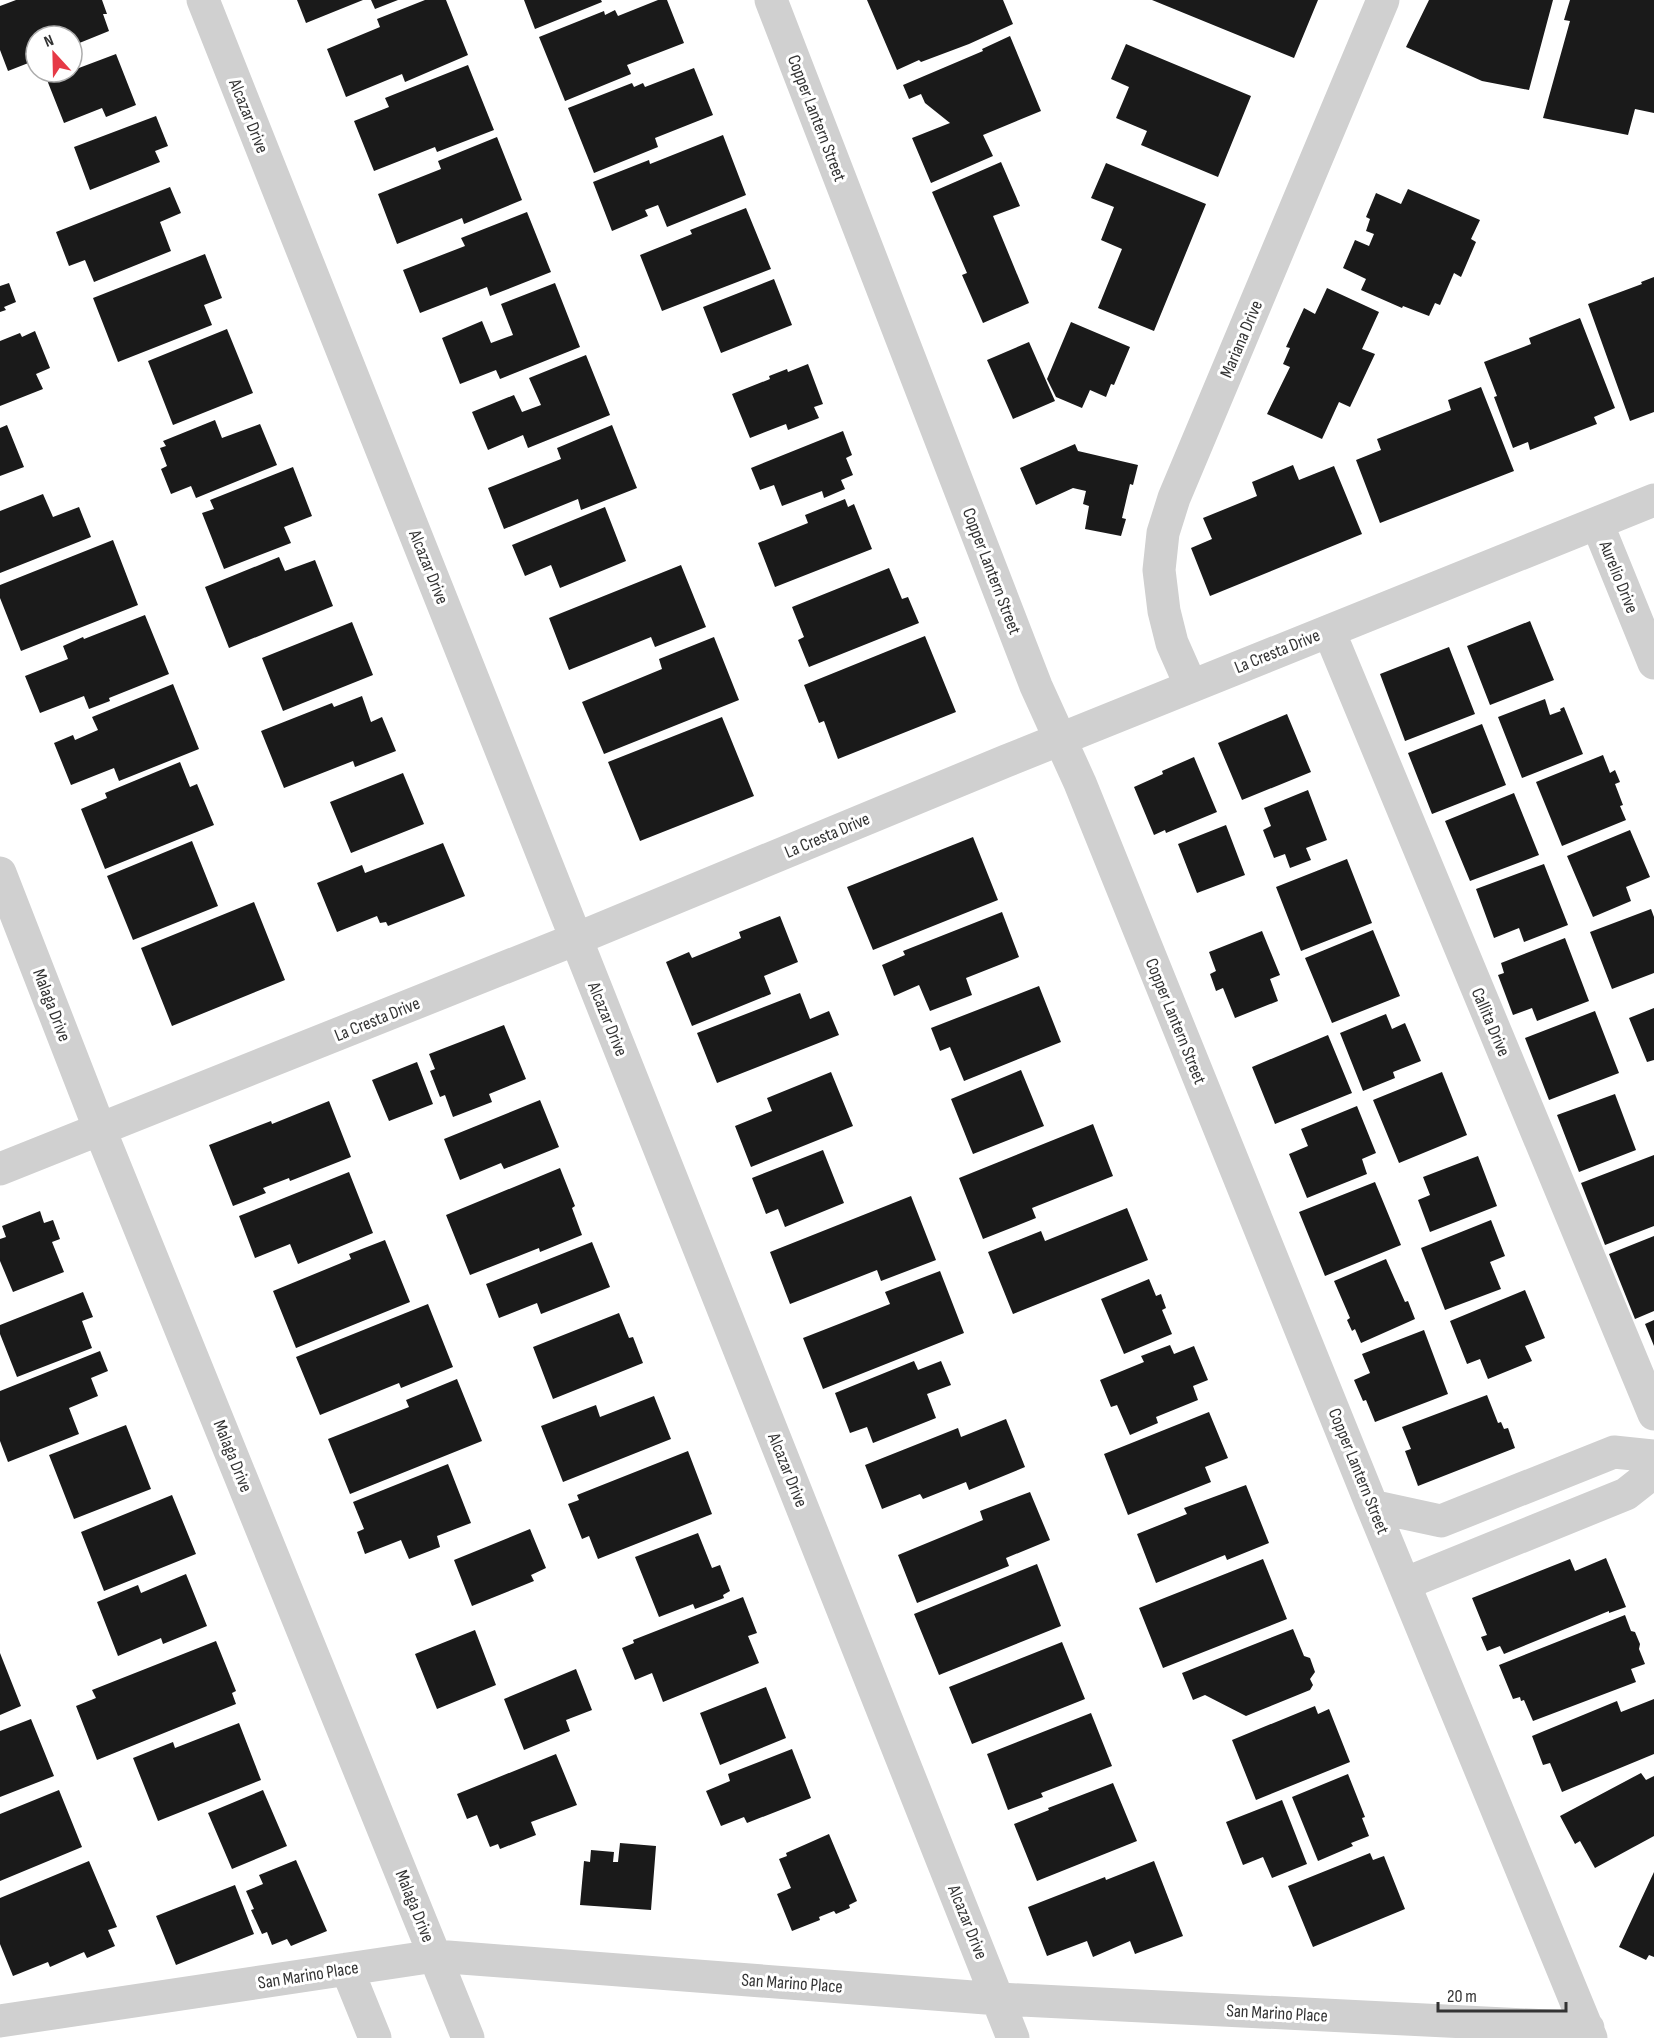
<svg xmlns="http://www.w3.org/2000/svg" width="1654" height="2038" font-family="'Sofia Sans Condensed',sans-serif">
<style>
.building{fill:#1a1a1a}
.lines{fill:none;stroke-linecap:round;stroke-linejoin:round}
.minor{stroke:#d0d0d0;stroke-width:33}
.labels{text-anchor:middle;stroke-width:6;stroke-linejoin:round;paint-order:stroke}
.street-label{font-size:18px;fill:#333;stroke:#fff}
</style>
<rect width="100%" height="100%" fill="#fff"/>
<!-- building -->
<path class="building" d="M16,0H102L107,14H103L109,31L72,46V36H36V60L8,71L0,50V6Z
M297,0H363L306,23Z
M371,0H398L375,9Z
M425,0H446L468,55L405,82L402,74L346,97L327,49L380,27L377,19Z
M524,0H601L602,2L535,29Z
M658,0H667L684,43L627,65L631,74L565,101L539,37L604,11L605,15L615,10L618,16Z
M867,0H1003L1013,24L969,44L921,62L919,60L897,70Z
M1152,0H1318L1294,58Z
M1429,0H1553L1529,90L1482,81L1406,47Z
M1570,0H1654V113L1635,109L1628,135L1543,118L1570,21L1564,20Z
M1010,36L1041,111L983,135L993,156L931,183L912,138L950,123L925,103L921,94L909,99L903,85L983,51L982,49Z
M1126,44L1251,96L1218,177L1141,145L1147,131L1116,118L1129,87L1111,79Z
M116,54L136,105L106,117L102,108L64,123L47,80Z
M468,65L494,130L437,152L435,147L374,171L354,121L389,107L385,98Z
M694,68L713,115L655,138L658,147L594,173L568,108L632,83L634,87L643,83L645,87Z
M156,116L168,146L155,151L160,162L90,190L74,147Z
M723,135L746,195L667,227L658,205L645,210L648,216L612,231L593,182L649,160L650,164Z
M497,137L522,200L464,224L462,218L397,244L378,194L441,169L438,161Z
M1001,162L1020,206L993,216L1029,303L983,323L962,275L967,273L932,192Z
M1106,163L1206,204L1154,331L1098,308L1122,249L1101,240L1114,207L1091,198Z
M170,187L181,213L160,222L171,251L94,282L85,260L69,266L56,232Z
M1408,189L1480,220L1471,239L1476,242L1461,277L1454,273L1440,305L1435,303L1429,316L1403,306L1402,308L1361,290L1366,279L1343,268L1355,240L1369,246L1374,234L1366,231L1370,219L1366,217L1376,193L1401,204Z
M746,208L771,269L662,311L640,255L692,234L690,230Z
M527,212L551,272L490,296L487,287L420,313L403,270L465,246L461,238Z
M205,254L222,298L204,305L212,325L118,362L93,298Z
M1654,277V412L1630,421L1588,304L1642,284L1641,282Z
M774,279L792,325L721,353L703,307Z
M9,283L16,302L4,307L6,310L0,312V286Z
M555,283L580,347L500,379L496,370L460,384L442,338L482,321L491,343L513,335L501,304Z
M1327,288L1379,312L1362,349L1375,354L1350,407L1339,402L1322,439L1267,414L1290,367L1283,364L1290,348L1286,347L1304,308L1315,314Z
M1580,318L1615,408L1594,417L1597,424L1530,450L1528,442L1513,448L1494,397L1497,396L1484,362L1531,344L1529,338Z
M1071,322L1130,347L1114,385L1111,384L1106,397L1090,390L1082,408L1056,397L1047,379Z
M227,329L253,393L173,425L148,361Z
M35,331L50,368L36,374L43,389L0,406V341L20,333L22,337Z
M1029,342L1055,401L1013,419L987,360Z
M586,355L610,415L528,448L523,435L488,450L472,412L514,395L522,412L541,405L529,378Z
M808,364L823,404L814,407L819,418L788,430L786,424L750,438L732,394L770,379L769,376L787,369L788,372Z
M1481,387L1514,471L1380,523L1356,460L1381,450L1377,439L1451,410L1448,400Z
M215,420L222,438L260,424L277,465L196,498L191,486L171,494L161,469L167,466L160,448L166,446L163,441Z
M7,425L24,467L0,476V428Z
M612,425L637,488L581,510L578,499L504,529L488,488L561,459L557,448Z
M843,431L852,455L846,458L853,475L841,480L845,489L824,498L822,491L782,506L774,485L760,490L751,468Z
M1075,444L1078,451L1138,465L1133,485L1130,484L1122,518L1126,519L1121,536L1085,529L1089,506L1083,504L1086,491L1073,488L1036,505L1020,468Z
M1293,465L1299,480L1334,466L1362,534L1210,596L1191,548L1212,539L1203,518L1257,496L1252,482Z
M293,467L312,516L284,527L291,543L224,569L202,513L214,509L210,500Z
M43,494L53,517L79,507L91,537L0,573V511Z
M845,499L848,507L854,504L872,549L775,587L758,543L808,523L805,515Z
M605,507L626,561L560,588L551,565L525,576L512,545Z
M113,540L138,605L21,651L0,598V585Z
M279,557L285,571L315,560L333,606L229,648L205,587Z
M681,565L706,627L655,647L651,637L569,670L549,618Z
M889,568L902,599L908,597L919,623L809,667L798,640L804,637L792,607Z
M145,615L169,674L109,698L110,701L89,709L84,696L40,713L25,676L68,659L63,646L83,637L84,639Z
M1530,621L1554,680L1490,705L1467,646Z
M352,622L373,675L283,711L262,658Z
M925,636L956,712L838,759L824,721L819,723L804,685Z
M714,637L739,700L604,754L582,702L662,669L659,659Z
M1449,647L1475,714L1405,741L1380,674Z
M173,684L199,749L119,781L114,768L71,785L54,743L73,735L75,740L98,730L92,717Z
M362,696L371,722L382,717L396,751L355,767L353,761L284,788L261,731L332,703L334,707Z
M1545,699L1550,715L1561,711L1560,709L1564,707L1583,754L1522,778L1498,717Z
M1287,714L1311,772L1242,800L1218,743Z
M722,717L754,796L640,841L608,762Z
M1482,724L1506,785L1432,814L1408,753Z
M1603,755L1610,773L1615,770L1620,782L1615,784L1623,805L1620,806L1626,820L1562,846L1536,782Z
M1194,757L1217,812L1166,833L1165,830L1154,835L1134,787L1163,774L1162,771Z
M180,762L190,787L197,784L214,825L105,869L81,809L107,798L105,793Z
M403,773L424,824L351,853L330,802Z
M1308,790L1327,840L1306,848L1311,860L1290,868L1285,854L1274,858L1263,830L1271,826L1264,808Z
M1514,793L1539,855L1470,881L1445,821Z
M1226,825L1245,875L1197,893L1178,844Z
M1630,830L1650,877L1626,887L1631,901L1593,917L1567,856Z
M973,837L998,900L873,950L847,887Z
M192,841L218,906L133,940L107,876Z
M443,843L465,896L388,926L386,922L380,923L377,916L337,932L317,883L362,865L365,873Z
M1347,859L1372,923L1301,951L1276,887Z
M1544,864L1568,925L1524,942L1519,928L1494,938L1476,889Z
M254,902L285,980L172,1026L141,948Z
M1651,909L1654,917V973L1612,989L1590,932Z
M1002,912L1019,957L966,978L972,995L930,1011L919,985L894,996L882,965L905,955L903,951Z
M780,916L798,962L764,976L771,994L692,1026L666,962L689,952L692,958L741,938L739,932Z
M1373,930L1400,996L1332,1023L1305,958Z
M1262,931L1280,975L1270,979L1278,1001L1235,1018L1223,988L1216,991L1210,974L1216,971L1209,952Z
M1565,938L1589,1001L1537,1021L1532,1008L1513,1015L1498,975L1504,973L1501,963Z
M1039,986L1061,1042L964,1081L950,1047L940,1051L931,1028Z
M800,993L810,1019L829,1011L839,1035L717,1083L697,1033Z
M1654,1008V1060L1647,1062L1629,1018Z
M1595,1011L1619,1073L1549,1100L1525,1038Z
M1386,1014L1392,1029L1405,1023L1421,1061L1393,1072L1395,1078L1363,1091L1340,1033Z
M504,1025L526,1079L489,1094L492,1102L453,1117L445,1095L440,1097L430,1071L435,1069L429,1054Z
M1328,1035L1352,1093L1275,1124L1252,1067Z
M417,1062L433,1104L389,1121L372,1080Z
M1021,1070L1044,1126L973,1154L951,1099Z
M831,1072L853,1126L751,1167L735,1126L772,1111L767,1098Z
M1442,1072L1467,1135L1399,1163L1373,1100Z
M1615,1094L1636,1150L1579,1172L1557,1115Z
M540,1100L559,1147L504,1169L501,1163L460,1180L444,1139Z
M329,1101L351,1157L290,1181L289,1178L263,1188L266,1193L233,1206L209,1145L271,1121L272,1124Z
M1357,1106L1376,1153L1362,1159L1367,1174L1307,1198L1289,1154L1308,1146L1301,1129Z
M1093,1124L1113,1176L1032,1208L1036,1218L983,1239L959,1178Z
M823,1150L844,1203L785,1227L778,1209L766,1214L752,1178Z
M1654,1155V1226L1605,1245L1581,1183Z
M1478,1156L1497,1206L1430,1232L1418,1200L1430,1195L1423,1177Z
M560,1168L575,1206L572,1208L582,1235L540,1252L539,1248L470,1275L446,1215Z
M349,1172L373,1233L298,1264L290,1244L255,1258L239,1216Z
M1375,1182L1401,1245L1325,1276L1299,1212Z
M911,1196L936,1260L881,1281L877,1270L790,1304L770,1252Z
M1127,1208L1148,1260L1013,1314L988,1252L1041,1231L1045,1241Z
M40,1211L44,1223L53,1220L60,1239L52,1242L64,1272L13,1292L0,1261V1239L6,1237L2,1226Z
M1491,1220L1505,1256L1490,1262L1501,1289L1445,1310L1421,1248Z
M1654,1236V1311L1635,1319L1609,1254Z
M385,1240L410,1302L296,1348L273,1291L351,1259L349,1254Z
M592,1242L610,1287L541,1314L537,1303L499,1318L486,1284Z
M1386,1259L1405,1302L1408,1301L1415,1319L1361,1343L1355,1329L1352,1331L1347,1320L1350,1318L1334,1281Z
M940,1271L964,1333L823,1389L803,1338L890,1304L885,1292Z
M1149,1279L1156,1296L1161,1294L1166,1308L1162,1310L1172,1334L1124,1354L1101,1299Z
M1525,1290L1545,1338L1525,1346L1532,1361L1488,1379L1480,1359L1467,1364L1450,1321Z
M83,1292L93,1317L82,1321L92,1348L17,1377L0,1334V1325Z
M428,1304L453,1367L401,1388L399,1383L320,1415L296,1357Z
M619,1313L629,1338L633,1337L643,1363L553,1399L533,1347Z
M1654,1320V1346L1645,1324Z
M1424,1330L1448,1394L1375,1422L1366,1400L1363,1401L1354,1380L1370,1373L1362,1354Z
M1170,1345L1174,1354L1194,1346L1208,1380L1193,1386L1198,1400L1156,1417L1158,1423L1130,1435L1117,1405L1111,1407L1100,1380L1144,1362L1141,1356Z
M100,1351L108,1371L91,1378L98,1396L69,1408L79,1434L8,1462L0,1441V1391Z
M914,1361L918,1370L941,1361L951,1385L927,1394L936,1418L873,1443L867,1427L850,1433L835,1393Z
M457,1379L482,1441L350,1494L328,1439L409,1407L406,1400Z
M1487,1395L1498,1423L1501,1422L1504,1429L1508,1428L1515,1448L1418,1486L1405,1451L1411,1449L1402,1427Z
M654,1396L671,1439L563,1482L541,1426L596,1405L600,1417Z
M1209,1412L1228,1458L1205,1467L1211,1482L1128,1515L1104,1454Z
M1006,1419L1025,1467L969,1490L966,1482L923,1499L920,1494L882,1509L865,1465L958,1428L961,1437Z
M126,1425L151,1489L74,1519L49,1455Z
M688,1451L712,1514L598,1559L589,1536L582,1539L568,1504L579,1500L577,1495Z
M448,1464L471,1523L437,1536L440,1547L409,1559L401,1540L365,1554L357,1532L364,1529L353,1502Z
M1246,1485L1269,1543L1227,1560L1225,1555L1156,1583L1137,1534L1187,1514L1184,1508Z
M1030,1492L1050,1540L1006,1558L1009,1566L917,1603L898,1555L983,1520L980,1511Z
M172,1495L196,1554L104,1591L81,1532Z
M530,1529L546,1568L531,1575L534,1581L472,1606L454,1560Z
M698,1533L712,1568L720,1565L730,1591L723,1595L724,1598L695,1609L693,1604L659,1617L635,1557Z
M1606,1558L1626,1607L1609,1613V1611L1504,1654L1500,1646L1487,1651L1481,1637L1487,1635L1472,1598L1570,1559L1575,1571Z
M1263,1559L1287,1619L1163,1668L1139,1608Z
M1037,1564L1061,1626L939,1675L914,1614Z
M186,1574L207,1626L163,1644L161,1638L118,1656L97,1602L138,1585L141,1593Z
M743,1597L757,1633L748,1636L759,1663L663,1702L652,1673L635,1680L622,1648L634,1643L633,1640Z
M1625,1615L1631,1631L1635,1632L1640,1644L1639,1649L1645,1664L1631,1669L1636,1682L1533,1721L1524,1700L1521,1701L1520,1697L1513,1699L1499,1665Z
M1293,1629L1304,1656L1310,1658L1315,1672L1310,1679L1313,1685L1310,1690L1246,1716L1205,1695L1193,1700L1182,1673Z
M475,1630L496,1685L437,1709L415,1654Z
M216,1641L236,1691L232,1693L236,1704L97,1760L76,1706L96,1698L92,1690Z
M1062,1642L1085,1699L972,1744L949,1687Z
M0,1653L21,1706L0,1715Z
M576,1669L592,1710L566,1720L570,1731L524,1750L504,1699Z
M766,1687L786,1738L720,1765L700,1713Z
M1654,1699V1754L1562,1792L1550,1763L1543,1765L1532,1736L1617,1701L1621,1712Z
M1315,1706L1318,1714L1329,1709L1350,1762L1256,1800L1232,1740Z
M1091,1713L1112,1766L1041,1793L1043,1797L1008,1810L987,1754Z
M31,1719L54,1776L0,1797V1731Z
M239,1723L261,1780L158,1821L133,1758L173,1742L175,1748Z
M792,1749L811,1798L747,1823L744,1817L721,1826L706,1791L730,1781L728,1774Z
M556,1754L577,1805L531,1822L536,1835L500,1849L498,1844L490,1847L477,1815L467,1819L457,1794Z
M1641,1773L1646,1780L1654,1776V1836L1595,1868L1580,1841L1575,1844L1560,1816Z
M1348,1774L1365,1817L1362,1818L1369,1836L1351,1843L1353,1846L1318,1861L1292,1797Z
M1113,1783L1137,1841L1037,1881L1014,1824L1049,1810L1048,1808Z
M59,1790L82,1847L0,1881V1814Z
M263,1790L287,1846L232,1869L208,1813Z
M1282,1800L1307,1864L1272,1878L1263,1857L1243,1865L1226,1822Z
M829,1834L857,1901L849,1905L850,1908L836,1914L834,1911L819,1917L820,1920L792,1931L777,1894L791,1888L779,1859L787,1856L786,1853Z
M620,1843L656,1846L651,1910L580,1905L584,1861L590,1862L591,1850L614,1852L613,1862H618Z
M1370,1853L1373,1860L1384,1856L1405,1909L1313,1947L1288,1886Z
M296,1860L327,1931L291,1946L287,1939L272,1945L267,1932L262,1934L251,1910L254,1909L246,1891L263,1884L259,1875Z
M89,1861L117,1927L108,1930L115,1946L87,1958L84,1952L50,1967L48,1962L13,1976L0,1944V1898Z
M1154,1861L1183,1936L1135,1954L1130,1941L1093,1957L1087,1941L1047,1956L1028,1907L1105,1877L1106,1880Z
M1654,1872V1957L1649,1955L1646,1960L1619,1947Z
M235,1885L254,1934L176,1965L156,1916Z"/>
<g class="lines">
<!-- minor -->
<path class="minor" d="M203,0L1013,2038
M771,0L1036,686L1080,783L1372,1506L1591,2038
M1597,523L1654,663
M1329,631L1654,1414
M1191,686L1172,643L1164,611L1159,570L1163,533L1174,498L1383,0
M0,873L100,1130L468,2038
M0,1169L576,939L1006,761L1654,500
M1372,1506L1441,1521L1614,1452L1654,1456
M1404,1584L1626,1494L1654,1472
M347,1969L375,2038
M0,2021L435,1956L999,1999L1588,2028"/>
</g>
<g class="labels">
<!-- street labels -->
<g class="street-label">
<text transform="translate(249 116) rotate(68)" y="6">Alcazar Drive</text>
<text transform="translate(817 118) rotate(69)" y="6">Copper Lantern Street</text>
<text transform="translate(1241 339) rotate(-67)" y="6">Mariana Drive</text>
<text transform="translate(429 567) rotate(68)" y="6">Alcazar Drive</text>
<text transform="translate(992 571) rotate(69)" y="6">Copper Lantern Street</text>
<text transform="translate(1619 577) rotate(68)" y="6">Aurelio Drive</text>
<text transform="translate(1277 651) rotate(-22)" y="6">La Cresta Drive</text>
<text transform="translate(827 835) rotate(-23)" y="6">La Cresta Drive</text>
<text transform="translate(52 1005) rotate(69)" y="6">Malaga Drive</text>
<text transform="translate(377 1019) rotate(-22)" y="6">La Cresta Drive</text>
<text transform="translate(608 1019) rotate(68)" y="6">Alcazar Drive</text>
<text transform="translate(1176 1021) rotate(68)" y="6">Copper Lantern Street</text>
<text transform="translate(1491 1022) rotate(67)" y="6">Callita Drive</text>
<text transform="translate(233 1456) rotate(68)" y="6">Malaga Drive</text>
<text transform="translate(788 1470) rotate(68)" y="6">Alcazar Drive</text>
<text transform="translate(1359 1471) rotate(68)" y="6">Copper Lantern Street</text>
<text transform="translate(415 1906) rotate(68)" y="6">Malaga Drive</text>
<text transform="translate(968 1922) rotate(68)" y="6">Alcazar Drive</text>
<text transform="translate(308 1975) rotate(-9)" y="6">San Marino Place</text>
<text transform="translate(792 1983) rotate(4)" y="6">San Marino Place</text>
<text transform="translate(1277 2013) rotate(3)" y="6">San Marino Place</text>
</g>
</g>
<!-- north arrow -->
<g transform="translate(54 54) rotate(338)"><circle r="28" fill="#ffffff" stroke="#adadad" stroke-width="1.5"/>
<path d="M0-4.5L10 22L0 15L-10 22Z" fill="#e63946"/>
<text y="-9" font-size="16" font-weight="bold" text-anchor="middle" fill="#333333">N</text>
</g>
<!-- scale -->
<path d="M1438 2002v9h128v-9" fill="none" stroke="#333333" stroke-width="3"/>
<text x="1447" y="2002" font-size="18" fill="#333333" stroke="#ffffff" stroke-width="4.5" paint-order="stroke">20 m</text>
</svg>
